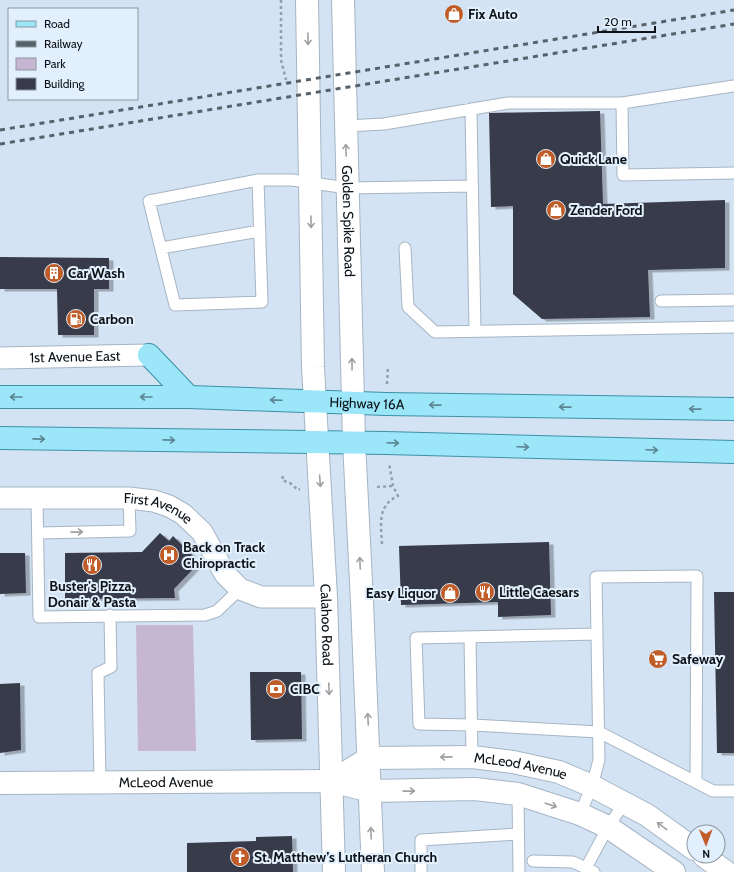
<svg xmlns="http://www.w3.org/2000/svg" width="734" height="872" font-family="Cabin,sans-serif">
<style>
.green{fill:#c6b6d1}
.building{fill:#383a4a;filter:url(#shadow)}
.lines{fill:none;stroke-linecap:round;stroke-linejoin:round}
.lane-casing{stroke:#a6b5c4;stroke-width:13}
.street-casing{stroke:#a6b5c4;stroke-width:23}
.secondary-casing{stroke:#a6b5c4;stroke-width:24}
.primary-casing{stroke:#3d91a7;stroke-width:24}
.path{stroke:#93a0ac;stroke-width:2.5;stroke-dasharray:3 3;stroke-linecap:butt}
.lane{stroke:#fff;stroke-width:11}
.street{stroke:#fff;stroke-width:21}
.secondary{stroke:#fff;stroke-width:22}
.primary{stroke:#9be6f9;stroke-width:22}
.rail{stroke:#57616a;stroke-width:3;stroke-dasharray:5 5;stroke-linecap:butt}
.oneway{stroke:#9ea0a2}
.oneway2{stroke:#5b8793}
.labels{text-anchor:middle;stroke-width:4;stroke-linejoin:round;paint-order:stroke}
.poi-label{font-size:14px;font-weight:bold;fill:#0c1217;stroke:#e2effc;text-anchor:start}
.street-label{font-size:14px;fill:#0c1217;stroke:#e2effc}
</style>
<defs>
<filter id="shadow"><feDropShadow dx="4.5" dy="2.5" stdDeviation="0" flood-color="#0004"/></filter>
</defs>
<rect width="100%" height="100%" fill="#d3e3f3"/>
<!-- green -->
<path class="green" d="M136,625H193L196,751H138Z"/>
<!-- building -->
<path class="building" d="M600,111L603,204L725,200V268L648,270L650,317L542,319L513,294V206L491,207L489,113Z
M0,257L109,258V289H94V335H58L57,289H0Z
M160,533L169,541L173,536L192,555L188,559L196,566L174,589L175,598L65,599V553L142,552Z
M549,542L551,615L498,617V602L401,605L399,546Z
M0,553H25L26,593L0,594Z
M714,592H734V753H717Z
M250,672H301L302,739L251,740Z
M20,683L21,750L0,753V684Z
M292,836L293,872H187V843L256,841V837Z"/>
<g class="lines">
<!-- lane casing -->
<g class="lane-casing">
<path id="lane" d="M622,103L623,175L734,173
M471,109L475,331
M346,126L384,124L508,103H622L734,86
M258,180L262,302L175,305L149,201L258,180H292L347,188L472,186
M161,248L260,231
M405,248L408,307L435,332L734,327
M661,301L734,300
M37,499L39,617L205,615L217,611L240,589
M38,533L130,531L129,498
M597,634L416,638L419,724L472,725L599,732L713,791H734
M470,637L472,757
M100,782L98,673L111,667L110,615
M518,795L519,872
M580,814L592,786L599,760L596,577L697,576L696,782
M533,861L573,862L594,872
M421,872V840L518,834
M586,872V868L608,827L625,802"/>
</g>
<!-- street casing -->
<g class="street-casing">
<g id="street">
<path id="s1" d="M0,358L149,355"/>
<path id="s2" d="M0,498H129L154,501L169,506L183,514L202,532L225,574L240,589L261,597H326"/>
</g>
</g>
<!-- secondary casing -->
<g class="secondary-casing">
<g id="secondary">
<path id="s3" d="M307,0L313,367L326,597L334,872"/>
<path id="s4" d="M343,0L354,442L362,602L373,872"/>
<path id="s5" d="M332,781L369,758L472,757L513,762L559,772L592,786L647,815L694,849"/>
<path id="s6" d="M0,783L332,781L370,791L475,789L518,794L580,814L608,827L674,872"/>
<path d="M704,856L726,872"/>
</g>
</g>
<!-- primary casing -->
<g class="primary-casing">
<g id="primary">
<path d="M149,355L189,397"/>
<path id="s7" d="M0,397H189L386,404L734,409"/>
<path d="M0,438L386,443L734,452"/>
</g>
</g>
<!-- path -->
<path class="path" d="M281,0V60L286,80
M387,384L388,367
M283,476L282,480L290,483L298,490L300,489
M377,487L393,486
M382,544C381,525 377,505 398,496L393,486L389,463"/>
<!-- lane -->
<use href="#lane" class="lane"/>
<!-- street -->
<use href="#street" class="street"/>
<!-- secondary -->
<use href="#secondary" class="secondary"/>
<!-- primary -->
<use href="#primary" class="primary"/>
<!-- rail -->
<path class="rail" d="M0,130L734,10
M0,144L734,24"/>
</g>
<!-- one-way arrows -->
<defs><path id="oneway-shaft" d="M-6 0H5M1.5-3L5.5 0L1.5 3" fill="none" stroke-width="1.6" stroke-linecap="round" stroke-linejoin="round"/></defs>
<g class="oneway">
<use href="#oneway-shaft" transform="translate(308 39) rotate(89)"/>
<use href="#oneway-shaft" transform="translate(346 150) rotate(-92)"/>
<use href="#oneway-shaft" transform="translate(311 222) rotate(89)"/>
<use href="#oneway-shaft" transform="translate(352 364) rotate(-91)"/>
<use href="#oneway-shaft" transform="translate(320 481) rotate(86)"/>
<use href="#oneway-shaft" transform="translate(77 532) rotate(-1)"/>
<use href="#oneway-shaft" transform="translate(360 563) rotate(-93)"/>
<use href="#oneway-shaft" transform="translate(329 689) rotate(88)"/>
<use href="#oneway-shaft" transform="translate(368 719) rotate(-93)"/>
<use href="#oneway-shaft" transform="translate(446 757) rotate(179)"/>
<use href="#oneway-shaft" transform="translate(409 791) rotate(-1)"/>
<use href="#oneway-shaft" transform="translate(551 805) rotate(18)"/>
<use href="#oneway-shaft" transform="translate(662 826) rotate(-144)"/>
<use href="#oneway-shaft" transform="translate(371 833) rotate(-92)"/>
</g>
<g class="oneway2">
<use href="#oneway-shaft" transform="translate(16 397) rotate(-180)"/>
<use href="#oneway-shaft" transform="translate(146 397) rotate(-180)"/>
<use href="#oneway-shaft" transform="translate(276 400) rotate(-178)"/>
<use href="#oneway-shaft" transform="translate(435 405) rotate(-179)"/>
<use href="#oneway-shaft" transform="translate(565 407) rotate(-179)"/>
<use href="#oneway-shaft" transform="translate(695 409) rotate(-179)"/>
<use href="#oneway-shaft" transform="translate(39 439) rotate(1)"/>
<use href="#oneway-shaft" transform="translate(169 440) rotate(1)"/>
<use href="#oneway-shaft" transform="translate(393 443) rotate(2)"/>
<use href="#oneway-shaft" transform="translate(523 447) rotate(2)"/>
<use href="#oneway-shaft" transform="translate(652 450) rotate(2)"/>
</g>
<!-- icons -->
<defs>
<g id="shop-disc" transform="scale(1)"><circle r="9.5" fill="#c05c27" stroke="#e2effc"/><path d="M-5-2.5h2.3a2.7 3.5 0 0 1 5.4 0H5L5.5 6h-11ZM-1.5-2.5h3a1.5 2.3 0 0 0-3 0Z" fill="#fff"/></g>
<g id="building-disc" transform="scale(1)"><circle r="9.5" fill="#c05c27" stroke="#e2effc"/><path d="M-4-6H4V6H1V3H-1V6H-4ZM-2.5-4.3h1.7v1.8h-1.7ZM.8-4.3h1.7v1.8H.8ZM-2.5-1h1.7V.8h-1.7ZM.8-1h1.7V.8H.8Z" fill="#fff"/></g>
<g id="fuel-disc" transform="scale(1)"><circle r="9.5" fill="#c05c27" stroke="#e2effc"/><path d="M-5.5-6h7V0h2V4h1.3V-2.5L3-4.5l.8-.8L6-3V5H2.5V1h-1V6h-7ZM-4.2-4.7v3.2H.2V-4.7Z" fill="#fff"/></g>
<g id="hospital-disc" transform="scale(1)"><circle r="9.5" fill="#c05c27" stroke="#e2effc"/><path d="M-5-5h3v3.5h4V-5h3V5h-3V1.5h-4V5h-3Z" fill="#fff"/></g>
<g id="restaurant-disc" transform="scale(1)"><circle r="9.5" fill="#c05c27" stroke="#e2effc"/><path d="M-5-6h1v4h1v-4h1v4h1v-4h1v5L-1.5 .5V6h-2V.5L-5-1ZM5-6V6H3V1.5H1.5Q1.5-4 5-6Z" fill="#fff"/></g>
<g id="supermarket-disc" transform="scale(1)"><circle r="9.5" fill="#c05c27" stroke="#e2effc"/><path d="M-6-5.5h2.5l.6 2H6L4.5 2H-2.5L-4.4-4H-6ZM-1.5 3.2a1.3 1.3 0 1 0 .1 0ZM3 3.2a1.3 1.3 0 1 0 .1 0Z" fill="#fff"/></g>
<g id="bank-disc" transform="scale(1)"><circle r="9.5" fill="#c05c27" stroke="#e2effc"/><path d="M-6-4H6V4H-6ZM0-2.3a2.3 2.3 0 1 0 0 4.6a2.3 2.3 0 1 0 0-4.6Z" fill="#fff"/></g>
<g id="church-disc" transform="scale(1)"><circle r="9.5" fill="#c05c27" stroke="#e2effc"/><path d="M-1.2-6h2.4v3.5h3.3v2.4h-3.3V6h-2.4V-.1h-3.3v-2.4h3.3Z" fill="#fff"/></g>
</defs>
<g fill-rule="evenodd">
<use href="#shop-disc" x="454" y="14"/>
<use href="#shop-disc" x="546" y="159"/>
<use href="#shop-disc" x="556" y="210"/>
<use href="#building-disc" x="54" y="273"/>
<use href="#fuel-disc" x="76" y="319"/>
<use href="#hospital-disc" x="169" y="555"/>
<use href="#restaurant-disc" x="92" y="565"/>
<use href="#restaurant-disc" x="485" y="592"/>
<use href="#shop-disc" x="450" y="593"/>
<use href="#supermarket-disc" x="658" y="659"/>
<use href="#bank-disc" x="276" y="689"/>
<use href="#church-disc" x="240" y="857"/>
</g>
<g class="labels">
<!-- poi labels -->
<g class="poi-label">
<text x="468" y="19">Fix Auto</text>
<text x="560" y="164">Quick Lane</text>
<text x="570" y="215">Zender Ford</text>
<text x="68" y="278">Car Wash</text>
<text x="90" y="324">Carbon</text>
<text x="183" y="552">Back on Track<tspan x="183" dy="16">Chiropractic</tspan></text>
<text x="92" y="591" text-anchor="middle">Buster's Pizza,<tspan x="92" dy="16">Donair &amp; Pasta</tspan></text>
<text x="499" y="597">Little Caesars</text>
<text x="436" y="598" text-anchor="end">Easy Liquor</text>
<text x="672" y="664">Safeway</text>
<text x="290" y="694">CIBC</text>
<text x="254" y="862">St. Matthew’s Lutheran Church</text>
</g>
<!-- street labels -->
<g class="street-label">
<text dy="5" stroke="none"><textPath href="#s4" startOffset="221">Golden Spike Road</textPath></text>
<text dy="5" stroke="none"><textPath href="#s1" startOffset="75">1st Avenue East</textPath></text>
<text dy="5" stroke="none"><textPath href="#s7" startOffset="367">Highway 16A</textPath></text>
<text dy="5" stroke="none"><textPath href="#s2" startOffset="160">First Avenue</textPath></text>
<text dy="5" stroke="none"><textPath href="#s3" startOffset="625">Calahoo Road</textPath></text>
<text dy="5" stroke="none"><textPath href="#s5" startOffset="196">McLeod Avenue</textPath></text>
<text dy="5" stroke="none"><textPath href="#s6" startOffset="166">McLeod Avenue</textPath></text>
</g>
</g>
<!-- legend -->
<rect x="8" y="8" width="130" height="92" fill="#e2effc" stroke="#8c97a0"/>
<rect x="16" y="21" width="20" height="6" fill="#9be6f9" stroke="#8c97a0"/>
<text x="44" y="28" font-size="12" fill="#0c1217">Road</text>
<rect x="16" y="41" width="20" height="6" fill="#57616a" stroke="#8c97a0"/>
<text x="44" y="48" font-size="12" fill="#0c1217">Railway</text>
<rect x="16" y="58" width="20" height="12" fill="#c6b6d1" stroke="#8c97a0"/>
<text x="44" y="68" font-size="12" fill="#0c1217">Park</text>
<rect x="16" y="78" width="20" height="12" fill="#383a4a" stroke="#8c97a0"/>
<text x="44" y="88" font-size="12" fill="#0c1217">Building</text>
<!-- north arrow -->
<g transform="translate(706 844) rotate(179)"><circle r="19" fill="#e2effc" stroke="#8c97a0"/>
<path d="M0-3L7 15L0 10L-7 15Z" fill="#c05c27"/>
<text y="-6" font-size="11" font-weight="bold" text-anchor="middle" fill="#0c1217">N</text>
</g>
<!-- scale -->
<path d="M598 26v6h57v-6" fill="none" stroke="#0c1217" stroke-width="2"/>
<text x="604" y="26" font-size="12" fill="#0c1217" stroke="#e2effc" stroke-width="3" paint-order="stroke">20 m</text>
</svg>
